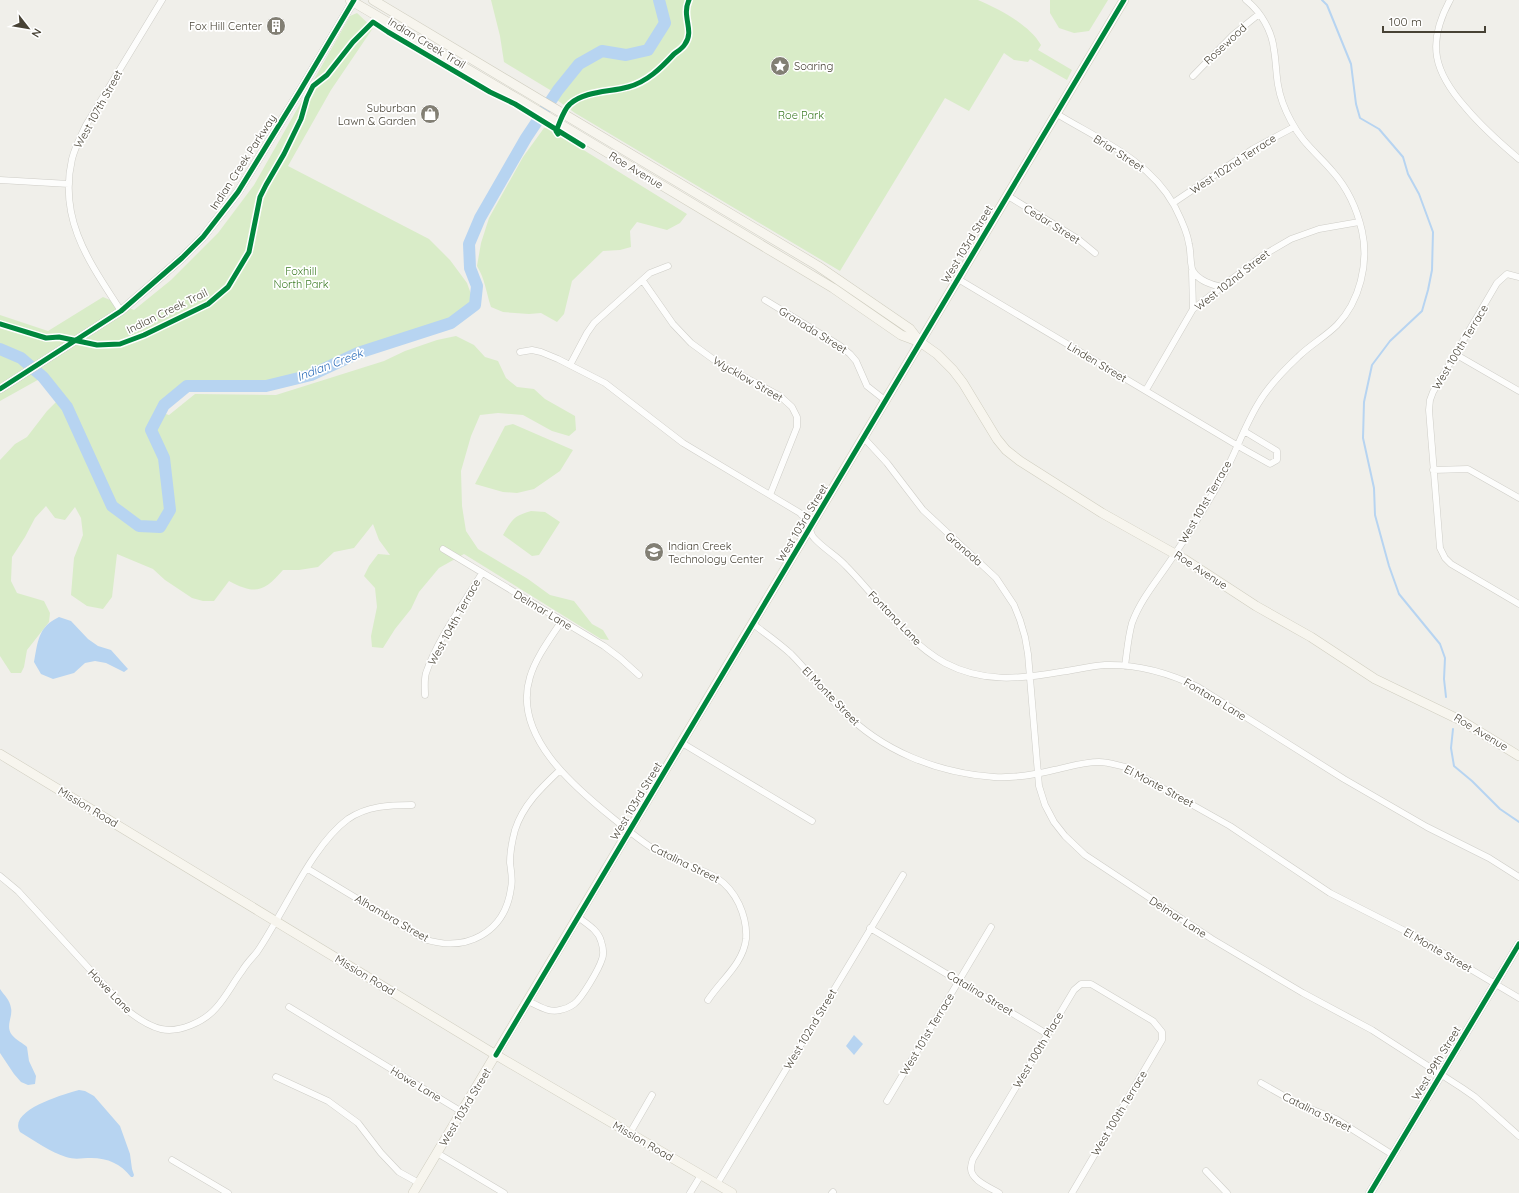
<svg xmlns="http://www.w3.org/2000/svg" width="1519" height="1193" font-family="Quicksand,sans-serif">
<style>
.green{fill:#d9ecc8}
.water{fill:#b7d4f1}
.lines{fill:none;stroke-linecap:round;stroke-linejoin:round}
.stream{stroke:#b7d4f1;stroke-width:2}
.river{stroke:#b7d4f1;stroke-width:12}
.minor-casing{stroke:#cecdc7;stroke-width:7}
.tertiary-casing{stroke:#cecdc7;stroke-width:9}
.secondary-casing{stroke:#d0cec0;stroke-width:10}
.minor{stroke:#fdfdfc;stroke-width:6}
.tertiary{stroke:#fdfdfc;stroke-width:8}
.secondary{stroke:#f7f5ee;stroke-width:9}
.cycleway-casing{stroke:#fff;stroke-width:8}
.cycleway{stroke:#00873e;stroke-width:5}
.labels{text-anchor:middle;stroke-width:3.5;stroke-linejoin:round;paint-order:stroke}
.poi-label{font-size:11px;fill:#474235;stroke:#fff;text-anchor:end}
.street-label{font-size:11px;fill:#474235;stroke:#fff}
.park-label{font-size:11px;fill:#3c7c25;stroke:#fff}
.water-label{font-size:12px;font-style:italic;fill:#296bb8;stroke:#fff}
</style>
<rect width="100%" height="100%" fill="#f0efea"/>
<!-- green -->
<path class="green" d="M491,0H978C999,9 1030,25 1041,45L1038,50L1072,70L1067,80L1030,59L1028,62L1014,60L1004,53L969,111L945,98L840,271L575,113L557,100L560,96L504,62L500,36Z
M1050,0H1108L1089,31L1074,33L1059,28L1050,13Z
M357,13L373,28L331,90L288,166L429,239L450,260L467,283L475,305L451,323L358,353L311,375L266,386H188L164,405L160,412L169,415L195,394L276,395L384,361L405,351L437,340L456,336L474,345L485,357L498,361L506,378L517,387L534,389L545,399L575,416L576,430L569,436L552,431L523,415L498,413L480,415L471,436L461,471L462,506L466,531L478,549L528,579L550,595L574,601L592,624L603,630L609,640L601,639L464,554L439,568L419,592L411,609L395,629L383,648L372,647L371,636L377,607L375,588L364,576L369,566L378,554L390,555L379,540L373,524L354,548L334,552L318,567L299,570H283C264,592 255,595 229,581L214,601H203L192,598L165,580L153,569L117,554L112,597L103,609L87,606L71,595L74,558L83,535L81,518L75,507L65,520L55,518L46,506L35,518L25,537L12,557L11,581L17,593L44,601L50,613L49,622L27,650L24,667L21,673H11L0,656V460L15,444L27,437L47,411L60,398L43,377L0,401V315L48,331L103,297L134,310L171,280L218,233L254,185L350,16Z
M544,128H548L687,214L680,223L667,230L637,222L630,231L631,247L620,250L603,251L572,281L564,314L557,322L541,313L529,314L503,312L491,307C486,292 485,279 477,266L481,243L489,218L523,157Z
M513,424L573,450L560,471L534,489L517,493L503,492L475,484L505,426Z
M531,511L545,512L560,522L539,555L532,556L503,535C512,520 513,516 531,511Z"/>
<!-- water -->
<path class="water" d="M59,617L71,621L88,639L98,646L111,650L128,669L124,672L106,663L95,661L85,663L74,673L53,679L41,674L34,662C38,641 38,627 59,617Z
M0,989C4,995 10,1000 11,1008C13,1017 5,1026 12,1035C16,1040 23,1043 27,1047L29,1061L36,1076L35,1084L28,1085L21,1082L14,1074L0,1053Z
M854,1035L863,1044L854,1055L846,1046Z
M79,1090L85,1091L94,1096L120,1126L130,1154L132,1169L134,1175L133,1177H131C121,1164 108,1158 91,1158C82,1158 75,1160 66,1157C50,1152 35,1141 20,1132C7,1110 65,1094 79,1090Z"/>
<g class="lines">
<!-- stream -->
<path class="stream" d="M1322,0L1327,5L1351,64L1356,104L1360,118L1379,129L1403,157L1408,174L1419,194L1433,232L1432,270L1428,290L1422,311L1390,341L1372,365L1364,402L1363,438L1374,488L1375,515L1389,566L1399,594L1440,644L1445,658L1444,679L1446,697
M1453,729L1451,748L1454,766L1472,781L1500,809L1519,822"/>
<!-- river -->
<path class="river" d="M0,349L21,358L43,377L67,407L112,506L139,526L160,527L170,510L164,458L151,430L164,405L187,386H266L311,375L358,353L451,323L475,305L477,286L470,268L469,244L480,218L526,138L558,90L579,64L602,51L626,55L648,50L665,23L659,0"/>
<!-- minor casing -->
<g class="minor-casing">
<path id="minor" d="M1450,0C1426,44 1434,72 1466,108C1482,127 1500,143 1519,159
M1193,76L1233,35L1259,14
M1057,114C1098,139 1149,160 1174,205C1180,217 1187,230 1189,244C1191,251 1190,267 1193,271C1198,280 1212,285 1222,287
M0,180L69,184
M1008,196L1078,239L1095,253
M1173,203L1253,149L1294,127
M1192,271L1193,309
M1519,277L1507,274L1497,283L1433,392L1430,400L1429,410L1440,548L1445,558L1451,564L1519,604
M958,279L1245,450L1270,464L1277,460V451L1244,431
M643,281L673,324L691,343L717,362L780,396L792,407L797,417V427L770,495
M765,300L839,345L850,354L856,361L867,386L886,401
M121,311C90,263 58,220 72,159C75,147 81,136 86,125L162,0
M520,352L532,350L541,352L558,359L605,383L683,443L800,513C802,516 806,518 808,522C810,527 810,534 814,538C824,549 837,556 846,566C878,598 905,641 945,663C983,683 1020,679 1060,672C1075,670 1090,666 1105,665C1138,664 1169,673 1198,687L1344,779L1427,827L1489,858L1519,877
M1455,354L1519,391
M570,365L587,333L594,323L650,273L668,266
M1146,390L1193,309L1262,256L1291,239L1319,229L1359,222
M864,438L887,463L923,510L996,578L1014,605L1020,620L1025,637L1028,654L1039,786L1045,805L1054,822L1065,836L1085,855L1212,939L1303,993L1372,1030L1462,1088L1475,1097L1519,1136
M1433,470L1468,469L1519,498
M443,549L604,646L620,658L639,675
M561,622C550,639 536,657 530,677C512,735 574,787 614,819C629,831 644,844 660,853C691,871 721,867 739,904C744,915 747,926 746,939C743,964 721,980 708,1000
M753,624C766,634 779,643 791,654C809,672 824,693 842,710C882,751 937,773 994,777C1014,778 1034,775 1054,770C1068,767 1084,762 1099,762C1108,762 1116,765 1125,767L1230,826L1330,893L1413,935L1519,998
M1125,666C1127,652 1128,637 1132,623C1140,601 1155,583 1168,564C1188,535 1207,505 1224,474C1236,452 1244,427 1258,404C1268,387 1283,371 1298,357C1310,345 1325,337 1337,325C1360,301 1369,263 1362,231C1357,209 1348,189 1333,172C1317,153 1303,144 1291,121C1285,110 1280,97 1278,85C1276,73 1276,61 1274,50C1272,31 1261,12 1246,0
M425,695C425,688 424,680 426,673C437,640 464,603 482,573
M682,743L812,821
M308,869L424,939C466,953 505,933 511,888C513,880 511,871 510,863C510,852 512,841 515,830C523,805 541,788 560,770
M0,876L18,891L127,1010C137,1018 148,1026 161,1029C179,1033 204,1022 216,1008C226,997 233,983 242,971C246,964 252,958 257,952C264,942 270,931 276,921C295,889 318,841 348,819C367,806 389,805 412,805
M870,928L1047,1034
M528,1001C539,1006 549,1013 560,1010C565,1009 570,1007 574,1004C582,998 599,969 602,959C604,954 603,947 601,941C598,930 587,924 578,917
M289,1007L462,1112
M276,1077L328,1101L358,1123L381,1153L399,1172L419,1183
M1261,1083L1298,1104L1336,1119L1393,1155
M887,1101L991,927
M630,1133L652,1095
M437,1153L504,1193
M172,1160L228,1193
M1206,1171L1227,1193
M717,1184L903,875
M690,1193L701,1175
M832,1193L833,1192
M999,1193C991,1188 970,1180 971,1168C971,1165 972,1162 973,1159L1074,990L1081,984H1091L1153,1021L1162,1032V1040L1072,1193"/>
</g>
<!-- tertiary casing -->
<g class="tertiary-casing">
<path id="tertiary" d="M0,389L121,311L182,258L203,237L238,192L300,91L354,0
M1370,1193L1519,944"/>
</g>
<!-- secondary casing -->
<g class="secondary-casing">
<path id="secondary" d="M350,0L518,99L833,288L901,335L920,342
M373,0L818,266L910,329L920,342L937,354L953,370L963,383L997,439L1006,450L1020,461L1102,513L1184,559L1256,606L1311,637L1375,679L1462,721L1519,756
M0,754L496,1055L732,1193
M413,1193L1124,0"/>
</g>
<!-- minor -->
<use href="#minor" class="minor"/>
<!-- tertiary -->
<use href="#tertiary" class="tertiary"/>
<!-- secondary -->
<use href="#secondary" class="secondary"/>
<!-- cycleway casing -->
<g class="cycleway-casing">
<path id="cycleway" d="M558,134L556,131C560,123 563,110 570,104C584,91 610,92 628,87C647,82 661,68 674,54C678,51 683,48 685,44C695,30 681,17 689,0
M0,324L46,338L59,337L97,345L120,344L144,335L208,304L228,287L249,252L260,197L266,185L284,154L301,119L307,98L313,86L327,75L353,42L373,22L388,32L490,92L515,104L583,146
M0,389L121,311L182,258L203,237L238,192L300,91L354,0
M496,1055L1124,0
M1370,1193L1519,944"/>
</g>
<!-- cycleway -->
<use href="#cycleway" class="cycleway"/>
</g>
<!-- icons -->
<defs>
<g id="building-disc" transform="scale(1)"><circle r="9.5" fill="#827f74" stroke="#fff"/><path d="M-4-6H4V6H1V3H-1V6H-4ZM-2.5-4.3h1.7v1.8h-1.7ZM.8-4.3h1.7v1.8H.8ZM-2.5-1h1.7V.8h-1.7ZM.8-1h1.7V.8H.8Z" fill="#fff"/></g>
<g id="sight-disc" transform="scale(1)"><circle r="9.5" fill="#827f74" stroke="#fff"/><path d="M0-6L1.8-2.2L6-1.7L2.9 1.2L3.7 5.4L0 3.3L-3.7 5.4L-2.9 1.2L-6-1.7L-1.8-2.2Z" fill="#fff"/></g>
<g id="shop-disc" transform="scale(1)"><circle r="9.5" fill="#827f74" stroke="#fff"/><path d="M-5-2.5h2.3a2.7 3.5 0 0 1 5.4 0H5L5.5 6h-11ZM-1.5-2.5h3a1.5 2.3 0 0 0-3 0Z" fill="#fff"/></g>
<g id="school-disc" transform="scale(1)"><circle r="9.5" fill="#827f74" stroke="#fff"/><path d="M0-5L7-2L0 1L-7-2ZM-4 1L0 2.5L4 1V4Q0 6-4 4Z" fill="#fff"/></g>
</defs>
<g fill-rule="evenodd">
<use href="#building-disc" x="276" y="26"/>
<use href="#sight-disc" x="780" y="66"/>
<use href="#shop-disc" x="430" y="114"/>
<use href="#school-disc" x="654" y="552"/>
</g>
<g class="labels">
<!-- poi labels -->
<g class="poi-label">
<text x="262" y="30">Fox Hill Center</text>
<text x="794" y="70" text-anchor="start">Soaring</text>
<text x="416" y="112">Suburban<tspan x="416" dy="13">Lawn &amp; Garden</tspan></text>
<text x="668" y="550" text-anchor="start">Indian Creek<tspan x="668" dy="13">Technology Center</tspan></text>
</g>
<!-- street labels -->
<g class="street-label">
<text transform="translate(427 43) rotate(31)" y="4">Indian Creek Trail</text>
<text transform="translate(1225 44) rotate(-43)" y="4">Rosewood</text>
<text transform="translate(98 109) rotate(-61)" y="4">West 107th Street</text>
<text transform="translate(1119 153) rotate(33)" y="4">Briar Street</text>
<text transform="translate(243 162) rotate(-57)" y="4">Indian Creek Parkway</text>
<text transform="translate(1233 164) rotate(-33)" y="4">West 102nd Terrace</text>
<text transform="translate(636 170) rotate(31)" y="4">Roe Avenue</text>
<text transform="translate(1052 224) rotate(32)" y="4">Cedar Street</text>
<text transform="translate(967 244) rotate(-59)" y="4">West 103rd Street</text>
<text transform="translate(1232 280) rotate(-38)" y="4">West 102nd Street</text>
<text transform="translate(167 311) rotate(-26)" y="4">Indian Creek Trail</text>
<text transform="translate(813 330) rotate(32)" y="4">Granada Street</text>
<text transform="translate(1460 347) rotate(-59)" y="4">West 100th Terrace</text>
<text transform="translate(1097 362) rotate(31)" y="4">Linden Street</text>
<text transform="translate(748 379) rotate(30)" y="4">Wycklow Street</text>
<text transform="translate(1205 502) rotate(-60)" y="4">West 101st Terrace</text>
<text transform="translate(802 523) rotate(-59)" y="4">West 103rd Street</text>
<text transform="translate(964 549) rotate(41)" y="4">Granada</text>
<text transform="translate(1201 570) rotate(33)" y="4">Roe Avenue</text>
<text transform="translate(543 610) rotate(31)" y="4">Delmar Lane</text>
<text transform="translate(895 618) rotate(46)" y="4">Fontana Lane</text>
<text transform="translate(454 622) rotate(-61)" y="4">West 104th Terrace</text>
<text transform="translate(831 696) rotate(46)" y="4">El Monte Street</text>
<text transform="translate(1215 699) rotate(31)" y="4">Fontana Lane</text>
<text transform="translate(1481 732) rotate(31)" y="4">Roe Avenue</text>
<text transform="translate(1159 786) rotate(28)" y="4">El Monte Street</text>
<text transform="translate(636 801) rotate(-59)" y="4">West 103rd Street</text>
<text transform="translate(88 807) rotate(31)" y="4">Mission Road</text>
<text transform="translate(685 863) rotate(26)" y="4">Catalina Street</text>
<text transform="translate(1178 917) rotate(33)" y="4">Delmar Lane</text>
<text transform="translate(392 918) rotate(30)" y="4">Alhambra Street</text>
<text transform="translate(1438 950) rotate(30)" y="4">El Monte Street</text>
<text transform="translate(365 975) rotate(31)" y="4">Mission Road</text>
<text transform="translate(110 991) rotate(46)" y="4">Howe Lane</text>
<text transform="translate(980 993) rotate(31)" y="4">Catalina Street</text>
<text transform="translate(810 1029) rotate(-59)" y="4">West 102nd Street</text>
<text transform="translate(927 1034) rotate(-59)" y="4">West 101st Terrace</text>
<text transform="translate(1038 1050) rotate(-59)" y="4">West 100th Place</text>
<text transform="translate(1436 1063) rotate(-59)" y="4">West 99th Street</text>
<text transform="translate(416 1084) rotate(31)" y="4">Howe Lane</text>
<text transform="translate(465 1107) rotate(-59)" y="4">West 103rd Street</text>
<text transform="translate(1317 1112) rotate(26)" y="4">Catalina Street</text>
<text transform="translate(1119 1113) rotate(-59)" y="4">West 100th Terrace</text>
<text transform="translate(643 1141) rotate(30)" y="4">Mission Road</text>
</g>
<!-- park labels -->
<g class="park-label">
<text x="801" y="119">Roe Park</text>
<text x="301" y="275">Foxhill<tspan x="301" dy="13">North Park</tspan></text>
</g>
<!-- water labels -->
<g class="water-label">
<text transform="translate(330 365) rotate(-21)" y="4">Indian Creek</text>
</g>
</g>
<!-- north arrow -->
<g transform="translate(28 28) rotate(121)" stroke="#ffffff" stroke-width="3" paint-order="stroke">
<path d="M0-3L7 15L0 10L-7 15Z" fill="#474235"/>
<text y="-6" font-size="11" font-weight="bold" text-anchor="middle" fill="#474235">N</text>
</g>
<!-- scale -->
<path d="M1383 26v6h102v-6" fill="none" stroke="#474235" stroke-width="2"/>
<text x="1389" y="26" font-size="12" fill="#474235" stroke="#ffffff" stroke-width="3" paint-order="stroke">100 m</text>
</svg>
